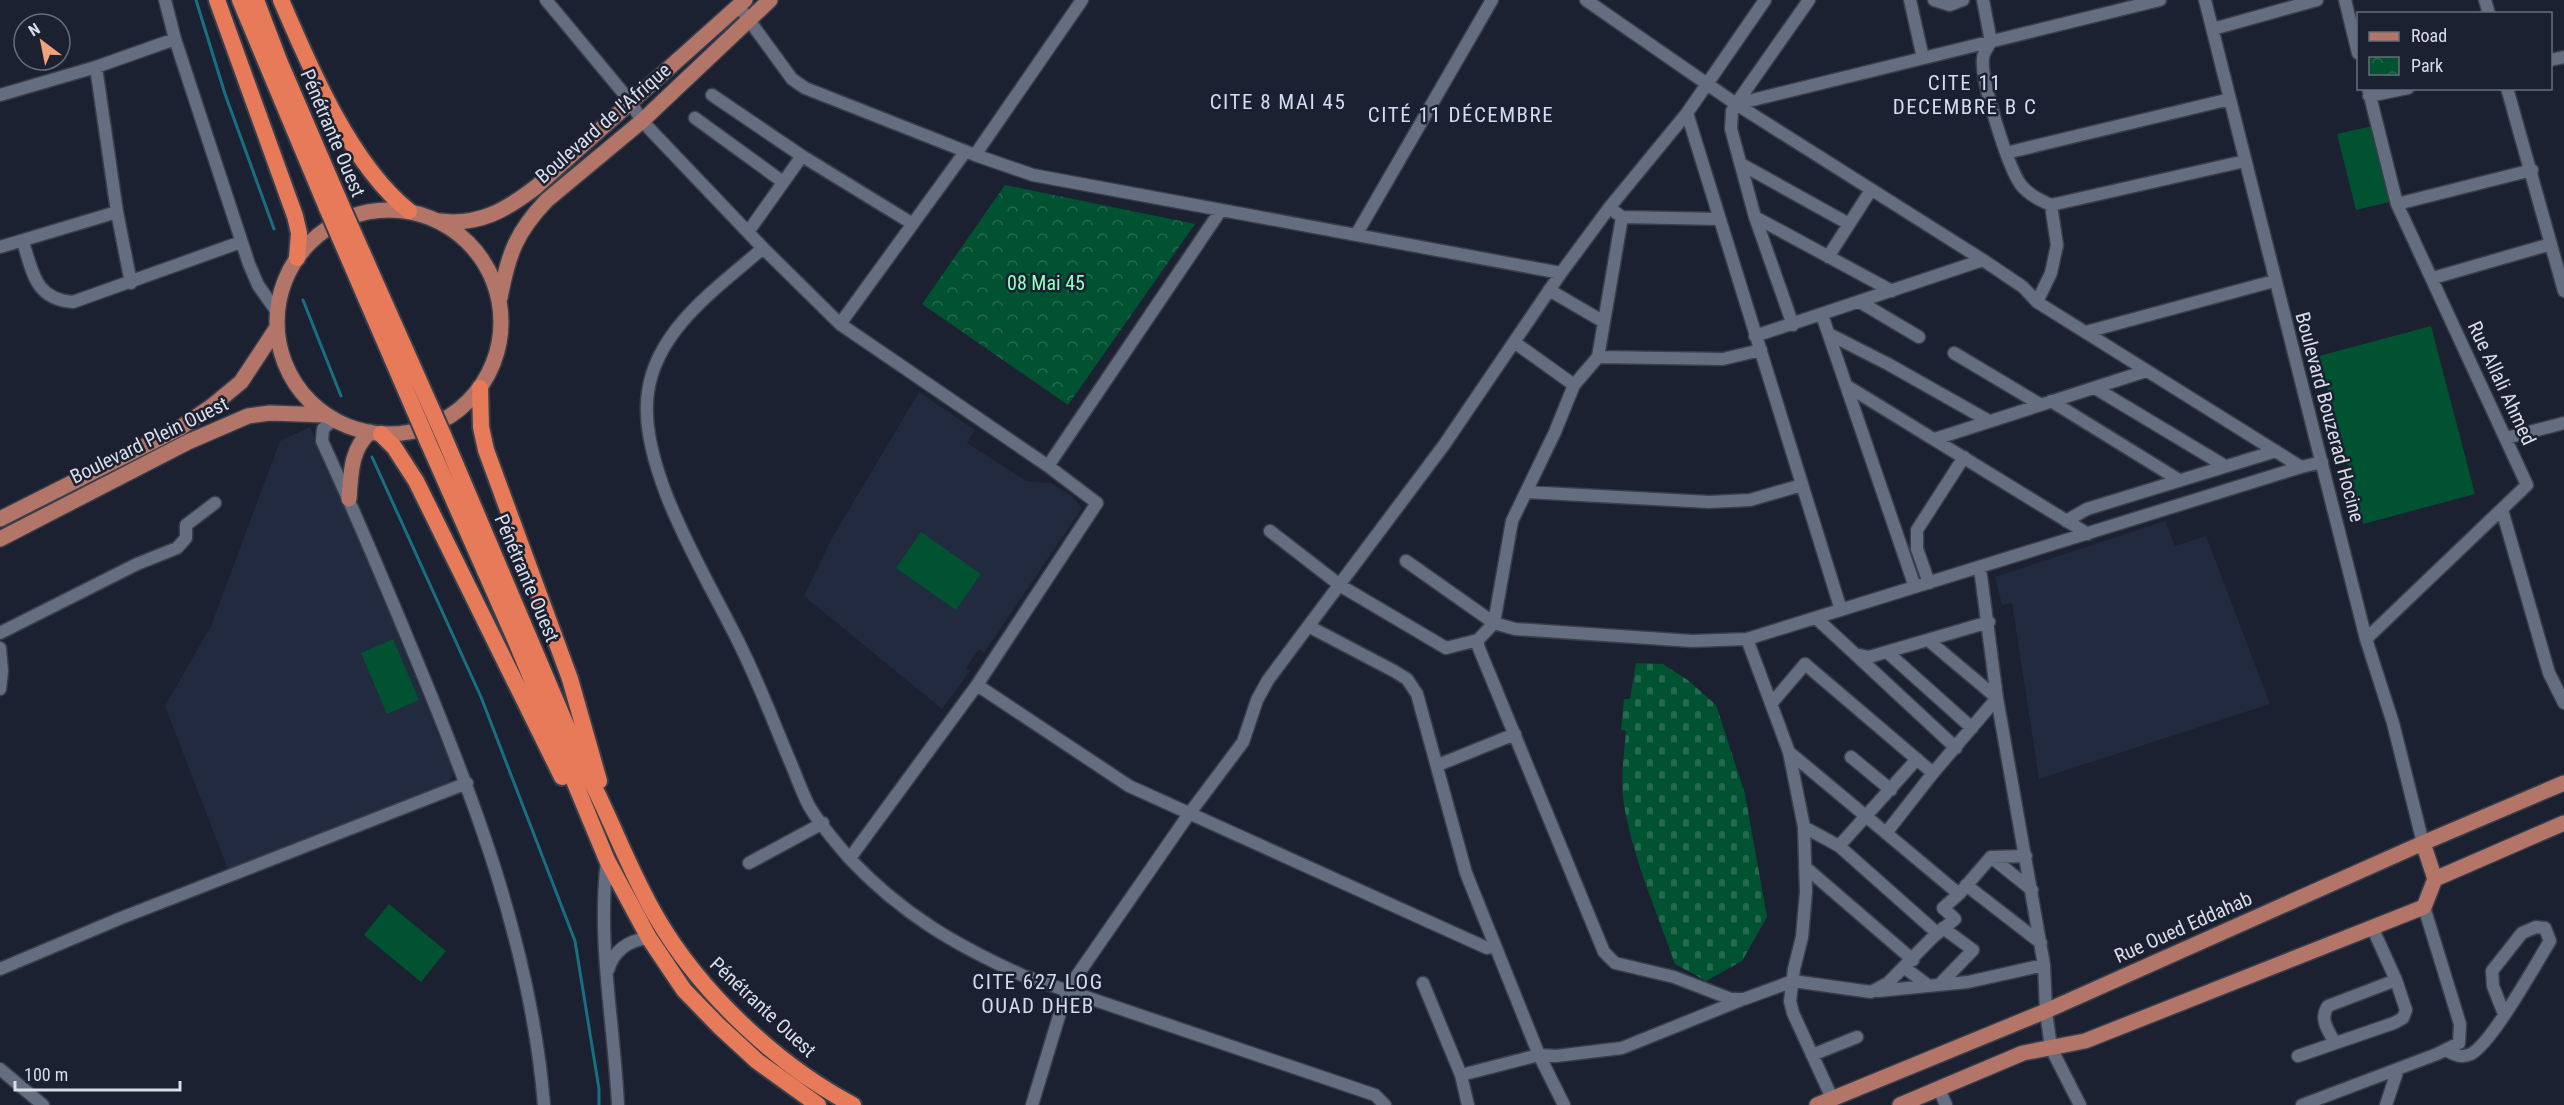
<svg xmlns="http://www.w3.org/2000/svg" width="2564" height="1105" font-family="'Roboto Condensed',sans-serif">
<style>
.built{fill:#222a3f}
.cemetery{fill:url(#cemetery-stones)}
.park{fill:url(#park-crowns)}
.pitch{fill:#005230}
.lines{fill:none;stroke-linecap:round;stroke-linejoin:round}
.stream{stroke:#186f81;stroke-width:3}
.minor-casing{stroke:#393e4b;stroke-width:15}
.major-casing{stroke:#393e4b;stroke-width:18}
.highway-casing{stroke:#393e4b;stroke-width:20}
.minor{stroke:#656d80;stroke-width:12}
.major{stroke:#b37568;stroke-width:15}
.highway{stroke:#e77a58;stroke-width:16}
.highway-bridge-casing{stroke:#393e4b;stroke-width:20;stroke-linecap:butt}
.highway-bridge{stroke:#e77a58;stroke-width:16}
.labels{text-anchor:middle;stroke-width:5;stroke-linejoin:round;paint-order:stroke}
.street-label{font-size:20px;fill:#d9dee9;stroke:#1b2131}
.park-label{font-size:20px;fill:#94ffc1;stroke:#1b2131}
.neighbourhood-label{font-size:21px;letter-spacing:1.5px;fill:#d4dcf2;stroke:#1b2131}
</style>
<defs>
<pattern id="cemetery-stones" width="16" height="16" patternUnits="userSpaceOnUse" patternTransform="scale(1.5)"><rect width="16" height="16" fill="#005230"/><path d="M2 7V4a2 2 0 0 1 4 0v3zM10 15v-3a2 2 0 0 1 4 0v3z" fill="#256a4e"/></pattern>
<pattern id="park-crowns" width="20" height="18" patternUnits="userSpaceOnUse" patternTransform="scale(1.5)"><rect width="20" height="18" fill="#005230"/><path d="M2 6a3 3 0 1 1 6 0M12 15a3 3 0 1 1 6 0" fill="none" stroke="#256a4e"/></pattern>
</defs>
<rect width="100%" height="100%" fill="#1b2131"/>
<!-- built -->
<path class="built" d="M919,392L975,430L967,443L1026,481L1051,483L1073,497L1082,508L984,653L979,649L966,668L970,671L942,709L804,596L832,538Z
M310,427L368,561L454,773L449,783L229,872L165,706L211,626L280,441Z
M2165,521L2175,546L2206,536L2270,704L2039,779L2012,603L2002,605L1995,577Z"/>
<!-- cemetery -->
<path class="cemetery" d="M1636,663L1663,664L1689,681L1716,705L1745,794L1767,917L1742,961L1706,981L1675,964C1657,912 1633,859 1624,805C1620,781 1624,755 1626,731L1621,730L1624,699H1630Z"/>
<!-- park -->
<path class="park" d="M1005,185L1195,224L1068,405L922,304Z"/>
<!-- pitch -->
<path class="pitch" d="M2372,126L2390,202L2356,210L2337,134Z
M2431,326L2475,494L2363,524L2319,356Z
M921,532L981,574L956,610L896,568Z
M393,639L419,700L387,714L361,653Z
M389,904L446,951L421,982L364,935Z"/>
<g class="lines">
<!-- stream -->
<path class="stream" d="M196,0L225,94L274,229
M303,300L341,396
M372,457L481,697L575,941L599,1089V1105"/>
<!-- minor casing -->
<g class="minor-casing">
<path id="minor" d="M165,0L175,39L249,264L258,285L277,312
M546,0L630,101L642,121L763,248L840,324L1048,466L1097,503L977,685L850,858
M1586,0L1736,104L1983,260L2023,287L2037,302L2301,467L2322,462
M1910,0L1923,58
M1934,0L1950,5L1963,0
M1983,0L1991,42C1988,47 1984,51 1983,58C1980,78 2008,168 2021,185C2029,195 2040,200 2051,205L2057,245L2051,273L2037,302
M2205,0L2366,639L2393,723L2423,843
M2345,0L2358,53
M2485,0L2489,14
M738,5L792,79L805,88L975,155L1033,175L1561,273
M2213,29L2317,0
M2550,60L2564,57
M96,67L117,212L131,283
M2507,88L2564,291
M0,95L96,67L175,39
M712,95L802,156L913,224
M2369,96L2408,88
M1736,104L2160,0
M1687,113L1841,610
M695,118L783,182
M2006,151L2010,152L2230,99
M975,155L1082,0
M1741,164L1849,224
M2397,204L2532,170
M2051,205L2245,161
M1615,212L1622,217L1719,219
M1622,217L1598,357L1574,385L1555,432L1512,521L1494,623L1478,640V646L1604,952L1615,963L1674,977L1731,999H1744L1793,981L1871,992L1888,983L1933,937L1955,919L1943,908L1959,894
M1755,217L1892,291
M748,232L802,156
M1356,235L1492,0
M23,242C33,273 35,299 73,302L241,242
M0,247L117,212
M763,248C719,287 657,328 648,392C637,466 705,574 737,639C758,680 774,724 792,766C797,778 802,792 808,804C817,821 837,844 850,859C902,914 955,945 1024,976L1375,1095L1385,1105
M1828,257L1871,190
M2433,278L2551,244
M1549,290L1604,322
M1860,302L1919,337
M1822,315L1915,587
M840,324L965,152
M1793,325L1755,217L1731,129L1732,111L1736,104L1809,0
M2086,332L2274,281
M1829,334L1888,364L1989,421
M1755,336L1983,260
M1514,342L1574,385
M1954,353L2041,405
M1598,357L1723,359L1761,350
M1847,386L2088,534
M2095,388L2225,466
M2051,401L2179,480
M333,420L323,429L322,441C354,510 383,579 412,649C473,795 531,946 544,1105
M2506,438L2564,423
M1935,439L2146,371
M1048,466L1221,210
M1526,492L1709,502L1750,500L1802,485
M2502,510L2549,673L2564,703
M2066,521L2087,509L2276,451
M1270,531L1341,586L1446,648L1478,640
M1406,561L1494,623L1515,629L1692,641L1747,639L2301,467
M1980,568L1997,698L2044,965L2046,1011L2051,1048L2080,1105
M1929,583L1917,549V530L1964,457
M1816,618L1855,654L1869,657L1989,622
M1310,627L1394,671L1407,679L1417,694L1466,873L1539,1055L1564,1105
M0,633L137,564L177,548L186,538V525L215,503
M1747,639L1789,752L1804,827L1806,892L1802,937L1794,969L1790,1001L1793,1013L1832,1098
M2366,639L2527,485L2397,204L2368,88
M0,648L2,671L0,689
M1887,652L1972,728
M1856,655L1956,748
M977,685L1129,786L1487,948L1495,946
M1771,704L1805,664L1933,773L1997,698L1928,640
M1789,752L1959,894L1991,857L2026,856
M1851,757L1891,790
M1438,765L1515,734
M1804,827L1839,846L1917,759
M1886,833L1933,773
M1839,846L1937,933
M1991,857L2032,890
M607,860C597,942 614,1023 618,1105
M749,863L823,823
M1805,867L1913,960
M1966,885L2041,943
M1905,968L1929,986
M0,969L121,918L467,783
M608,970C614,950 629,940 649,938
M1423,983L1461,1075
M1940,984L1973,950L1943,928
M1878,991L1968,982L2044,965
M2335,1043C2328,1030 2319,1019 2328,1006L2396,980
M2445,1050C2454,1054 2461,1059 2471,1054C2492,1043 2535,965 2550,941L2545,928L2536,927L2522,933L2492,971L2493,986L2504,1014
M1812,1055L1857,1037
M2298,1056L2394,1023L2403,1018L2406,1010L2396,980L2372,927
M0,1069L43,1105
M1939,1089L1946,1105
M1032,1105L1067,990L1189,814L1243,742L1257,700L1268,680L1444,445L1561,273L1609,208L1687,113L1765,0
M1468,1105L1461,1075L1539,1055L1556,1056L1622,1048L1741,1000
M2302,1105L2437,1054L2459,1043L2460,1024L2424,907
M2386,1105L2398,1069"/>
</g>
<!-- major casing -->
<g class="major-casing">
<path id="major" d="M277 322a112 112 0 1 1 224 0a112 112 0 1 1-224 0Z
M439,221C479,226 506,210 536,187L745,0
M500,298C508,255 516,232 547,200L642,121L770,0
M349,499C351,475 350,450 370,432
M0,519L180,428L212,406L241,382L276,329
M0,539L188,442L248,416L270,413L326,415
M2423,843L2435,879
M1817,1105L2046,1011L2423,843L2564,783
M1900,1105L2023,1053L2085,1041L2424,907L2435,879L2564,823"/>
</g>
<!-- highway casing -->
<g class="highway-casing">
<path id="highway" d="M217,0L295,216L299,233L297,258
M240,0L327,208
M256,0L280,63L342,207
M281,0C310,68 351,165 409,211
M480,388L481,427L486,450L570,679L599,781
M381,434L394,447L416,481L562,777
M444,437L583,765C610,815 628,869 657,918C700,992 777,1065 853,1105
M428,442L515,639L607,860L649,938L684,990L719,1026L757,1061L818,1105"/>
</g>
<!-- minor -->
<use href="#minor" class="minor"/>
<!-- major -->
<use href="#major" class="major"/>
<!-- highway -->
<use href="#highway" class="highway"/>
<!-- highway-bridge casing -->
<g class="highway-bridge-casing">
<path id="highway-bridge" d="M342,207L444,437
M327,208L428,442"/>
</g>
<!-- highway-bridge -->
<use href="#highway-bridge" class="highway-bridge"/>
</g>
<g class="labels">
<!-- street labels -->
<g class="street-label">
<text transform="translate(603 123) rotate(-41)" y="7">Boulevard de l'Afrique</text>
<text transform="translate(333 133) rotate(67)" y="7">Pénétrante Ouest</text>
<text transform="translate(2502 383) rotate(65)" y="7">Rue Allali Ahmed</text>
<text transform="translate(2330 417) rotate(75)" y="7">Boulevard Bouzerad Hocine</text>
<text transform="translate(149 440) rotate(-26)" y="7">Boulevard Plein Ouest</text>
<text transform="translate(527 578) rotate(67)" y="7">Pénétrante Ouest</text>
<text transform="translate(2183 927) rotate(-24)" y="7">Rue Oued Eddahab</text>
<text transform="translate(763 1007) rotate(43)" y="7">Pénétrante Ouest</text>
</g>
<!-- park labels -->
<g class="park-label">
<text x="1046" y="290">08 Mai 45</text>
</g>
<!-- neighbourhood labels -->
<g class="neighbourhood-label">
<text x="1965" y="90">CITE 11<tspan x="1965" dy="24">DECEMBRE B C</tspan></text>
<text x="1278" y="109">CITE 8 MAI 45</text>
<text x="1461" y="122">CITÉ 11 DÉCEMBRE</text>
<text x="1038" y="989">CITE 627 LOG<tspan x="1038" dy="24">OUAD DHEB</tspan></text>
</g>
</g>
<!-- legend -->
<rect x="2357" y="12" width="195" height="78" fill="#1b2131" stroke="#676d7b" stroke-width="1.5"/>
<rect x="2369" y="32" width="30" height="9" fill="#b37568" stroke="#676d7b" stroke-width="1.5"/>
<text x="2411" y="42" font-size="18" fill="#d9dee9">Road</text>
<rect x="2369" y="57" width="30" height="18" fill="url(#park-crowns)" stroke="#676d7b" stroke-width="1.5"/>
<text x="2411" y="72" font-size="18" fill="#d9dee9">Park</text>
<!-- north arrow -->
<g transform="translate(42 42) rotate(328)"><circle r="28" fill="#1b2131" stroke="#676d7b" stroke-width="1.5"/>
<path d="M0-4.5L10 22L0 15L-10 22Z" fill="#f0a278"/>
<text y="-9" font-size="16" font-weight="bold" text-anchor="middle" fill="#d9dee9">N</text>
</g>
<!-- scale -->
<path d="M15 1081v9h165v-9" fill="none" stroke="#d9dee9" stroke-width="3"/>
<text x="24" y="1081" font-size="18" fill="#d9dee9" stroke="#1b2131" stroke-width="4.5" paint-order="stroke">100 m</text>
</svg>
